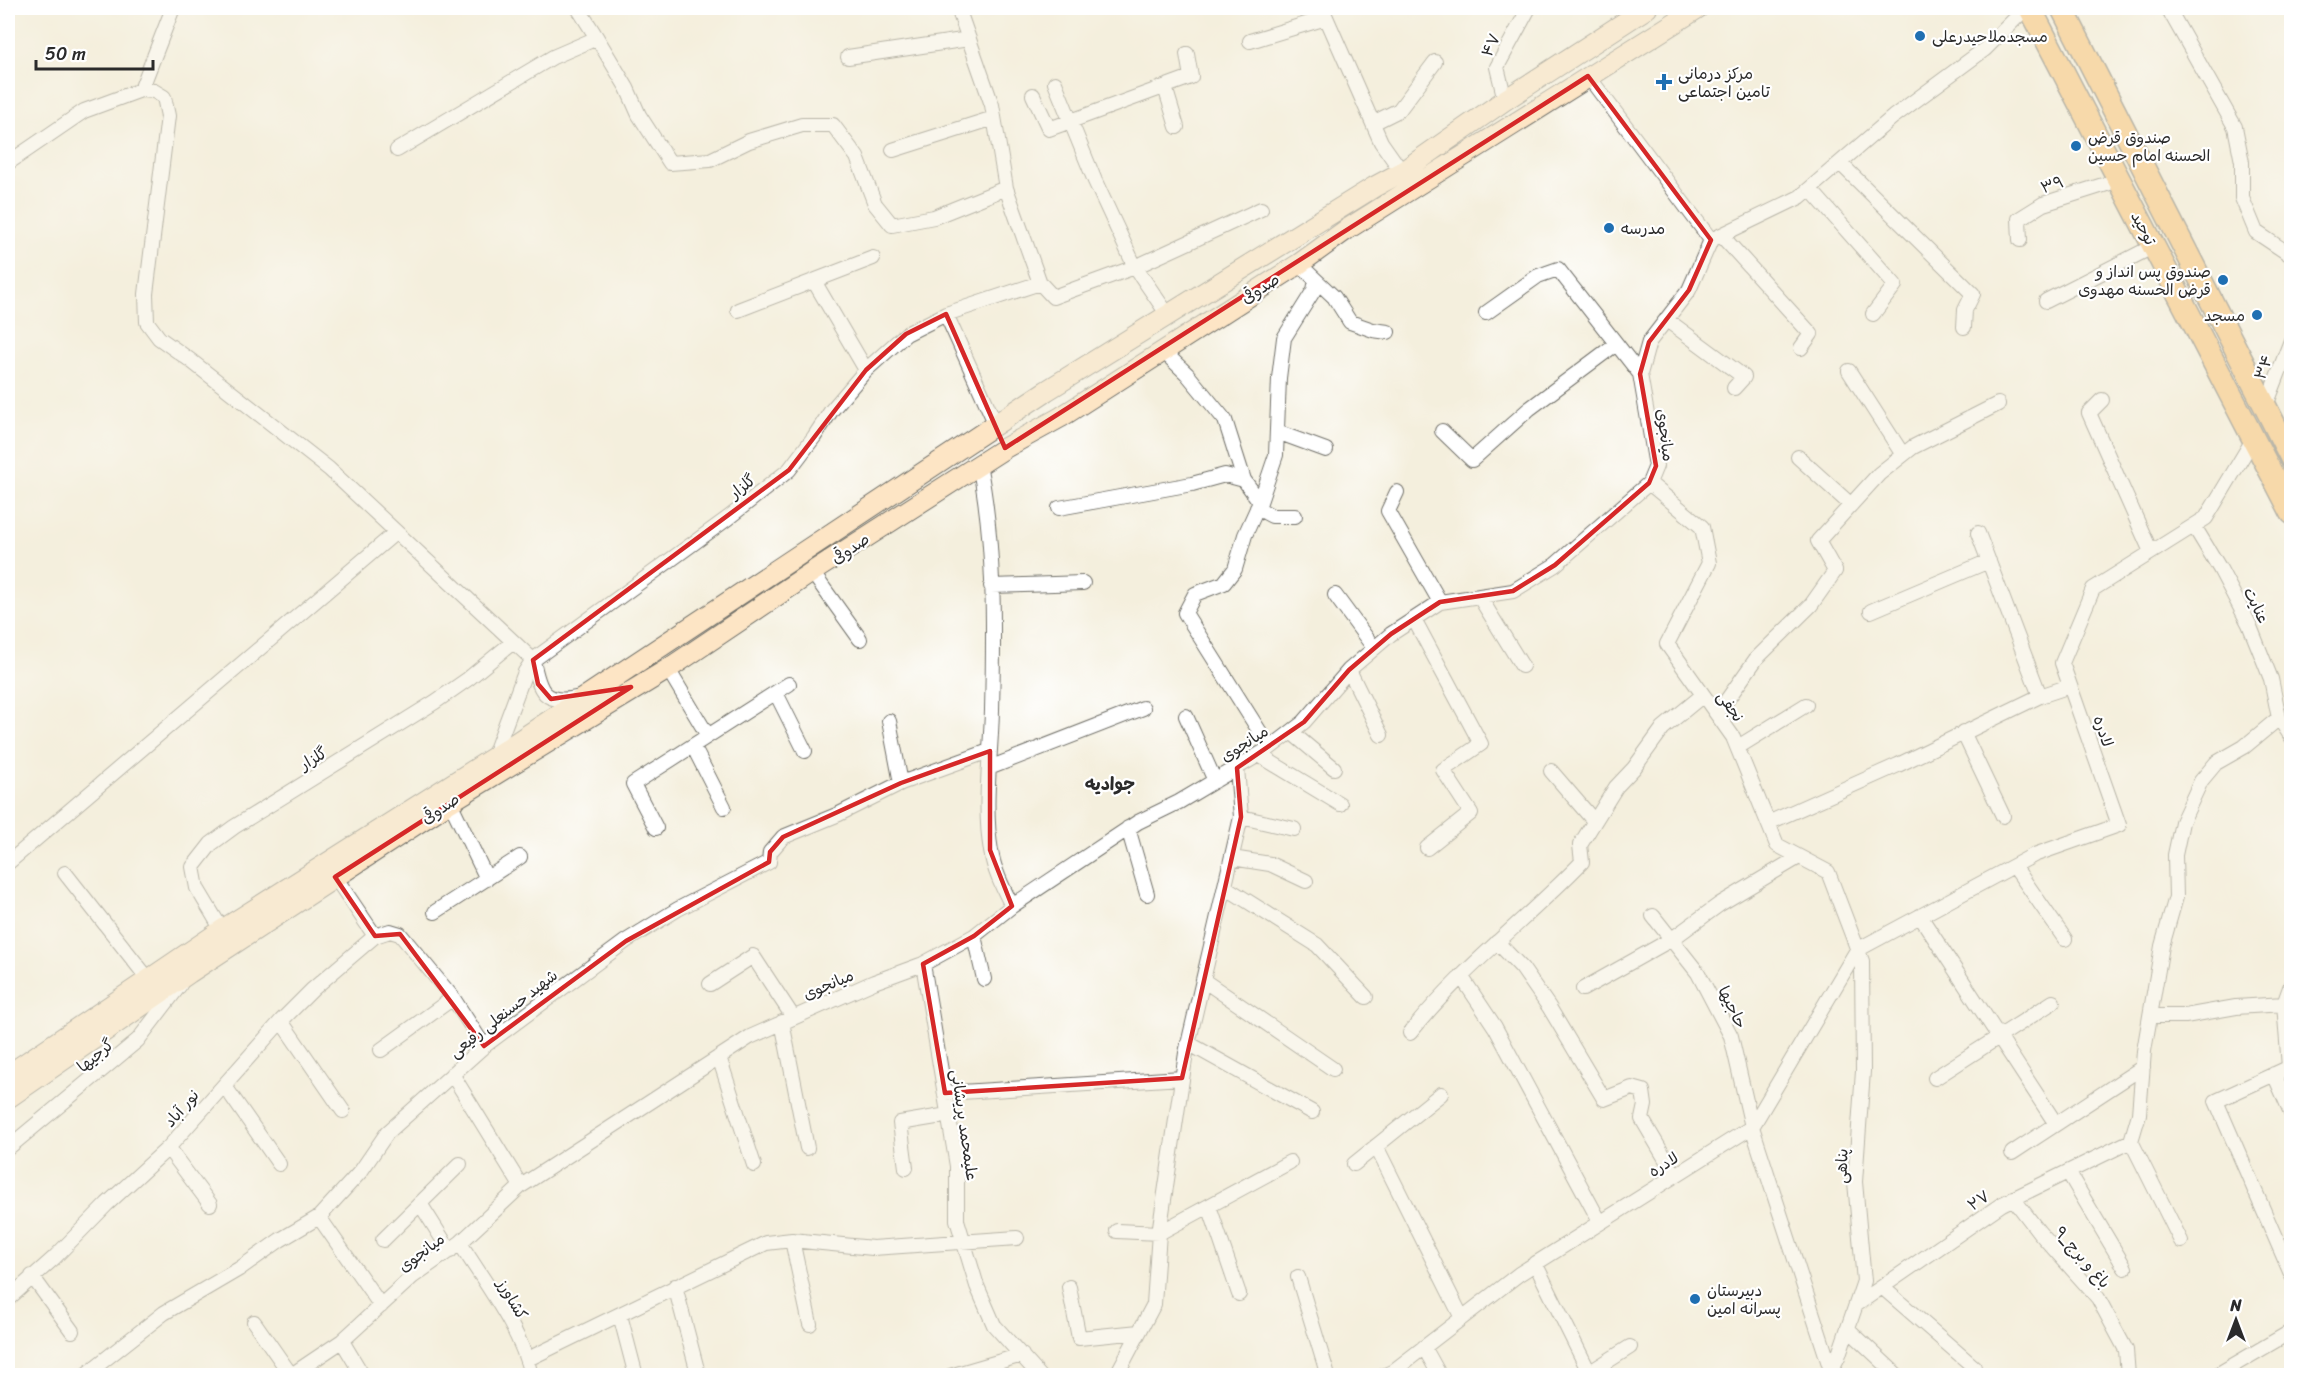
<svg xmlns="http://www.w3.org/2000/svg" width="2299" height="1383" font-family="Sriracha,'Playpen Sans Arabic',sans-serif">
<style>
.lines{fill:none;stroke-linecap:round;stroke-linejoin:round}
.minor-casing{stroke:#717069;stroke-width:16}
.secondary-casing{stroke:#717069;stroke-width:22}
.primary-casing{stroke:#717069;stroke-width:25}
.minor{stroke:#fff;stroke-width:14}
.secondary{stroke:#fde5c5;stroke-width:20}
.primary{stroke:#fabe6d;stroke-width:22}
.marked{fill:none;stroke:#d62828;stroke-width:4.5;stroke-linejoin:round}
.poi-dot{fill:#1f6fb2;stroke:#fff;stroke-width:2}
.labels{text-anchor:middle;stroke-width:4.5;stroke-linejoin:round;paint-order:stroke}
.poi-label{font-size:16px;fill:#2b2b2b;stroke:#fff;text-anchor:start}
.street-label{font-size:16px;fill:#2b2b2b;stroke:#fff}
.neighbourhood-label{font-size:18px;font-weight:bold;fill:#2b2b2b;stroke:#fff}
</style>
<rect width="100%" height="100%" fill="#fff"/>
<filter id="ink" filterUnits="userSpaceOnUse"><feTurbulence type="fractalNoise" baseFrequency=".0167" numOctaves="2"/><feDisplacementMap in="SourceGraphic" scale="12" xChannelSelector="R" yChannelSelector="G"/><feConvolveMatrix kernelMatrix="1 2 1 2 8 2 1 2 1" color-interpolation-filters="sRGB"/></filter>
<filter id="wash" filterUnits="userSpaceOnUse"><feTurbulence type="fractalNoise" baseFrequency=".008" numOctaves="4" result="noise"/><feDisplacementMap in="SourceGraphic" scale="24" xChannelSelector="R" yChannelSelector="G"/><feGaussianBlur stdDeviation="1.35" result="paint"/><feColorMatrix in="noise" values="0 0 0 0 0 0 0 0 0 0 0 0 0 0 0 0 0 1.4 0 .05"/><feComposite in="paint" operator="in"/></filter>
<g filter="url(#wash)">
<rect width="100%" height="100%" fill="#f4efdd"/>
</g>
<g filter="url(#ink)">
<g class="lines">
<!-- minor casing -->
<g class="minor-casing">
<path id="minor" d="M578,8L597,38
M958,8L992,105L1006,188L1040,283L946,314L996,425
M1322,8L1381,142L1402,172
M2168,8L2235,127L2242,162V198L2256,232L2292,256
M1250,41L1326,18
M848,57L969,39
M1588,76L1711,240
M1055,83L1095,181L1135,267L1168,315
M1165,87L1177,127
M141,90L173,8
M1033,95L1049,129L1191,77L1187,54
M1505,100L1497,67L1529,8
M1373,123L1399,110L1435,62
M397,150L553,57L597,38L627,88L639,115L670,163L710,160L749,141L802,125H833L857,157L875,204L892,225L934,217L1006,188
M893,150L994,118
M8,163L84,111L141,90L154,91L164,97L168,116L146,294L147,322L159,338L190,360L329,469L533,660C539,691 544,706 580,697
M1840,163L1973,294L1965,310L1964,327
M1810,189L1895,285L1873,314
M1721,235L1811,334L1801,348
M2020,240L2019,219L2043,204L2119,180
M1299,264L1334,297L1350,322L1373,330L1388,332
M814,281L866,370
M1040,283L1053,297L1135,267L1261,209
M2046,301L2154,246
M738,310L873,258
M1486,313L1538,276L1558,269L1640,374
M1667,320L1744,377L1734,388
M1162,350L1187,374L1225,420L1244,480
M1849,371L1903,455
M2102,400L2089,413L2151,552
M2265,408L2292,338
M1442,431L1472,460L1529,409L1616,344
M1277,432L1326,450
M1798,457L1851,505
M979,464C995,544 994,628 992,710C991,756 983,805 991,851C994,871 1003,888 1012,906
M1649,483L1702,527L1709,563L1667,644L1733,737L1777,845L1828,872L1862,961L1863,1071L1855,1182L1864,1281L1838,1357L1828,1376
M1397,492L1388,511L1440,602
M1059,508L1192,484L1225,475L1244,480L1260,502
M1257,508L1272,516H1295
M2194,526L2220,569L2249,624L2271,679L2279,718L2292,738
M1978,533L2040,696
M812,572L860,639
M991,586L1083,583
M1335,595L1374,648
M1479,596L1522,666
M1871,611L1989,561
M1414,619L1481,744L1443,770L1471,813L1427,848
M668,669L708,736
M1349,670L1381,735
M776,693L805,751
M1717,714L1756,659L1811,605L1835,571L1818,541L1879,474L1913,447L1998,404
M1186,716L1215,781
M889,721L901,783
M1291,732L1334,768
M1963,732L2003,816
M693,746L724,807
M1738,747L1806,705
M1270,748L1185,613L1195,594L1224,583L1235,569L1245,535L1260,502L1276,455L1279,378L1284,338L1314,290L1316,280
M1259,755L1340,804
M493,758L525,672L533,660L728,518L789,470L814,437L831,411L866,370L906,334L946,314
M989,768L1143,708
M1551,771L1594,821
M450,802L487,879
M1241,817L1294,829
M1768,823L1898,765L2040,696L2070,686
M656,828L633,784L789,684
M1128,828L1147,894
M1232,858L1270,864L1306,881
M8,863L395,533
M2014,866L2065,939
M65,873L149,980
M335,877L375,936L390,931L400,934L453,998L484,1046
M1225,887L1317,945L1366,997
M435,912L520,857
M1653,916L1698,973L1731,1036L1752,1127
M1920,916L2056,1124
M222,930L197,888L193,867L211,844L234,827L435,702L468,679L513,642
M974,936L984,979
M1497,942L1522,968L1549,1007L1604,1099L1632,1088L1643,1091L1645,1105L1642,1119L1675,1175
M1857,950L2034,855L2119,825L2062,663L2093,589L2206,518L2254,438
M923,964L957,1166V1220L977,1286L994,1325L1040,1376
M1461,976L1495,1027L1600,1222
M1203,980L1333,1069
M710,984L753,956L793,1017
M1583,989L1672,939L1720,904L1799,857
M2151,1016H2185L2236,1007L2284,1004
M281,1021L343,1111
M782,1022L807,1148
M1410,1033C1461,969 1526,920 1582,862L1580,845L1616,787L1634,768L1663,728L1703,695
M1188,1043L1312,1112
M381,1050L453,998
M719,1057L754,1165
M2292,1066L2216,1101L2292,1276
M2289,1067L2284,1004L2292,982
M452,1074L521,1186
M2274,1074L2292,1115
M1935,1078L2053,1002
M224,1085L279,1164
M945,1093L1182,1078
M1752,1127L1857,950
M1376,1146L1462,1318
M8,1148L138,1040L180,985
M168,1148L210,1204
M2012,1153L2143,1067
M1354,1164L1441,1094
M906,1168L900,1123L948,1115
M2068,1172L2125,1268
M2013,1198L2039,1232L2098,1298L2126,1350L2128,1376
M421,1205L450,1251
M1209,1206L1239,1294
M319,1217L381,1306
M1117,1231L1159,1233L1290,1162
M383,1240L460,1164
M792,1240L810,1324
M2181,1241L2131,1141L2139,1114L2144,1051L2162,946L2176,897L2175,855L2182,822L2201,781L2216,763L2244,747L2279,718
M460,1243C484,1282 522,1330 531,1376
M1535,1263L1591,1376
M32,1276L72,1331
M1298,1277L1328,1376
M675,1286L698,1373
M1069,1287L1079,1338L1139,1332
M1882,1287L1974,1367
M8,1299L54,1258L107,1204L168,1148L281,1021L313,989L375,936
M1856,1305L2002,1204L2131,1141
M620,1315L636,1376
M254,1322L291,1375
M1848,1329L1898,1376
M342,1341L363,1376
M1424,1347L1440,1376
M528,1359L766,1243L792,1240L873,1248L1017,1238
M84,1376L164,1313L239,1269L280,1240L319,1217L361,1171L387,1133L484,1046L626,941L678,909L769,862L770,852L783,837L839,814L901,783L989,751
M290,1376L342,1341L412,1277L460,1243L521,1186L750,1037L874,982L923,964L974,936L1012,906L1138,822L1179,802L1270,748L1304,722L1349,670L1391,634L1440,602L1513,591L1555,565L1649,483L1656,466L1640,374L1649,342L1689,290L1711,240L1800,197L1893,117L1985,49L2026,8
M950,1376L1022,1355
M1116,1376L1154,1304L1159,1233L1186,1053L1241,817L1237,768
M1383,1376L1392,1372L1519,1274L1752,1127L1831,1370
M1584,1376L1630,1347
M2215,1376L2292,1331"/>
</g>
<!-- secondary casing -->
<g class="secondary-casing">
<path id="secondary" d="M8,1075L222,930L493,758L1046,391L1374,187L1402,172L1505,100L1647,8
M8,1098L189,973L450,802L668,669L812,572L1005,448L1061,417L1299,264L1346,230L1698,8"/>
</g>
<!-- primary casing -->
<g class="primary-casing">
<path id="primary" d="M2030,8L2292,513
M2062,8L2292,459"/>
</g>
<!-- minor -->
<use href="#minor" class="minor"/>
<!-- secondary -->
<use href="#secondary" class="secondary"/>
<!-- primary -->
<use href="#primary" class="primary"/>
</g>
</g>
<!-- marked area -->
<path d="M0 0H2299V1383H0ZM1588,76L1711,240L1689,290L1649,342L1640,374L1656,466L1649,483L1555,565L1513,591L1440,602L1391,634L1349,670L1304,722L1237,768L1241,817L1182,1078L945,1093L923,964L974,936L1012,906L990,850V751L901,783L783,837L770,852L769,862L626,941L484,1046L400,934L375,936L335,877L631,687L551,699L538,684L533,660L789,470L866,370L906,334L946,314L1005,448Z" fill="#f4efdd" fill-opacity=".55" fill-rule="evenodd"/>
<path class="marked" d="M1588,76L1711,240L1689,290L1649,342L1640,374L1656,466L1649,483L1555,565L1513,591L1440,602L1391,634L1349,670L1304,722L1237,768L1241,817L1182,1078L945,1093L923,964L974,936L1012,906L990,850V751L901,783L783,837L770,852L769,862L626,941L484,1046L400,934L375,936L335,877L631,687L551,699L538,684L533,660L789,470L866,370L906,334L946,314L1005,448Z"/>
<!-- markers -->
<g class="poi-dot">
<circle cx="1920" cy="36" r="6"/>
<path d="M1661 73h6v6h6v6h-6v6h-6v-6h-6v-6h6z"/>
<circle cx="2076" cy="146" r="6"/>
<circle cx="1609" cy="228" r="6"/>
<circle cx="2223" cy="280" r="6"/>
<circle cx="2257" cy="315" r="6"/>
<circle cx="1695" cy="1299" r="6"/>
</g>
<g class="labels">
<!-- poi labels -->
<g class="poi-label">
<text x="1932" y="42">مسجدملاحیدرعلی</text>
<text x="1678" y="79">مرکز درمانی<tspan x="1678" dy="18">تامین اجتماعی</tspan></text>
<text x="2088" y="143">صندوق قرض<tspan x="2088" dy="18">الحسنه امام حسین</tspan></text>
<text x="1621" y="234">مدرسه</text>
<text x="2211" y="277" text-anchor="end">صندوق پس انداز و<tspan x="2211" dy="18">قرض الحسنه مهدوی</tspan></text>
<text x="2245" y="321" text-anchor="end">مسجد</text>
<text x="1707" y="1296">دبیرستان<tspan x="1707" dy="18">پسرانه امین</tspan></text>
</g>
<!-- street labels -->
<g class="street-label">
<text transform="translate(1490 45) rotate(-66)" y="6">۴۷</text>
<text transform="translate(2052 184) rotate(-19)" y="6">۳۹</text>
<text transform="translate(2144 228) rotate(62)" y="6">توحید</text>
<text transform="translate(1260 288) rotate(-32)" y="6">صدوقی</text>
<text transform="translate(2263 367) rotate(-70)" y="6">۳۴</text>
<text transform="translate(1666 435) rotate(83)" y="6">میانجوی</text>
<text transform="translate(742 486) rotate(-38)" y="6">گلزار</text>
<text transform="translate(850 548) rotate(-33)" y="6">صدوقی</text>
<text transform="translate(2257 605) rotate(64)" y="6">عنایت</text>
<text transform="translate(1731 706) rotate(55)" y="6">نجفی</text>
<text transform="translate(2104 731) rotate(71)" y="6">لادره</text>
<text transform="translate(1244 743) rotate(-33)" y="6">میانجوی</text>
<text transform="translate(313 758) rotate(-31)" y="6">گلزار</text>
<text transform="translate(440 808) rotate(-33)" y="6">صدوقی</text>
<text transform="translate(828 984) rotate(-23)" y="6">میانجوی</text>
<text transform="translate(1733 1007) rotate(64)" y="6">حاجیها</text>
<text transform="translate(503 1013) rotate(-38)" y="6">شهید حسنعلی رفیعی</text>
<text transform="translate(95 1055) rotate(-40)" y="6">گرجیها</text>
<text transform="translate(181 1108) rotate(-49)" y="6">نور آباد</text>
<text transform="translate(965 1125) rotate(82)" y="6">علیمحمد پریشانی</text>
<text transform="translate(1663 1164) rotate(-32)" y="6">لادره</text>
<text transform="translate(1841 1166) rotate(-88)" y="6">پناهی</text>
<text transform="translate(1978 1200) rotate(-34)" y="6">۲۷</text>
<text transform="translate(421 1252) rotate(-37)" y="6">میانجوی</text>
<text transform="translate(2083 1257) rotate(49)" y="6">۹_باغ و برج</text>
<text transform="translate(513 1299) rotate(60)" y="6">کشاورز</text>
</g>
<!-- neighbourhood labels -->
<g class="neighbourhood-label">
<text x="1110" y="790">جوادیه</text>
</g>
</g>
<!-- margin -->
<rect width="2299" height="1383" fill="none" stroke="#fff" stroke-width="30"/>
<!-- north arrow -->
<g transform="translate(2236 1320)" stroke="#ffffff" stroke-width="4.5" paint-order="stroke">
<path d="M0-4.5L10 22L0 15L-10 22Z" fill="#2b2b2b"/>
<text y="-9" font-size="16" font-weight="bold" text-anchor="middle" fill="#2b2b2b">N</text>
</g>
<!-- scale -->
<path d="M36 60v9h117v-9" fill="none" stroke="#2b2b2b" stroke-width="3"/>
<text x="45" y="60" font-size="18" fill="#2b2b2b" stroke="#ffffff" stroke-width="4.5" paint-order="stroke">50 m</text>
</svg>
